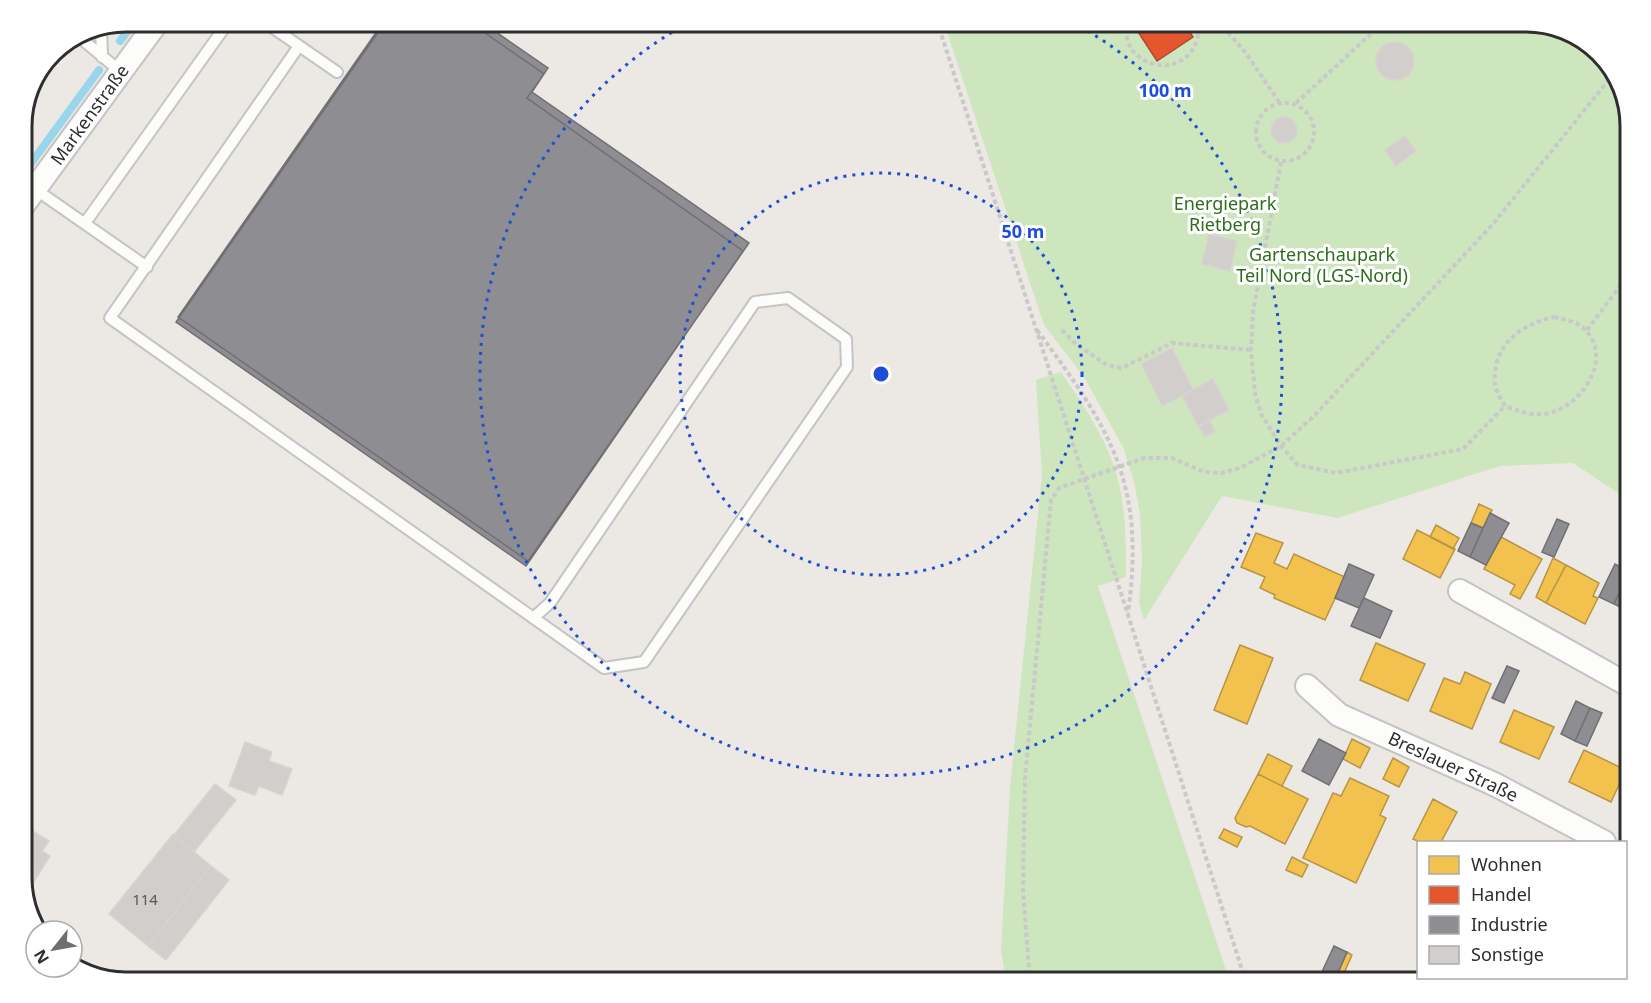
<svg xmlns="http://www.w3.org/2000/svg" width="1651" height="1003" font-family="'Noto Sans',sans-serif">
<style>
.green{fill:#cee6be}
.homes{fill:#f2c14e;stroke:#b79544;stroke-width:1.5}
.shops{fill:#e4572e;stroke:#ad4b2e;stroke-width:1.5}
.industry{fill:#8d8d92;stroke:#707074;stroke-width:1.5}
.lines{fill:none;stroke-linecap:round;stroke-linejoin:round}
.stream{stroke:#99d6ec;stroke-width:8}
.building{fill:#d1cecb;stroke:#d7d4d0;stroke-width:1.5}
.service-casing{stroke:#c5c4c5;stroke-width:14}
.minor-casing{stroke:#c5c4c5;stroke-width:26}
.path{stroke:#c9c9c8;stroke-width:4;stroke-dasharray:4.5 3;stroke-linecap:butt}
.service{stroke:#fcfcfb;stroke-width:10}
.minor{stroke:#fcfcfb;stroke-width:22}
.path-bridge{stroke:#c9c9c8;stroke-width:4;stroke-dasharray:4.5 3;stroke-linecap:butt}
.ring{fill:none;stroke:#1d4ed8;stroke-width:3;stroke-dasharray:3 6}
.labels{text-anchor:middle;stroke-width:6;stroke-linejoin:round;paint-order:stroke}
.number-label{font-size:15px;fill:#585857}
.street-label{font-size:18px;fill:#2e2e2e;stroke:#fff}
.park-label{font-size:18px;fill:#2c6e1b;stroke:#fff}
.rim{fill:none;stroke:#2e2e2e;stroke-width:3}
.centre{fill:#1d4ed8;stroke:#fff;stroke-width:3}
.ring-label{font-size:18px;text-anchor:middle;font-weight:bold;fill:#1d4ed8;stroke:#fff;stroke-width:6;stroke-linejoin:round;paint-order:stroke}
</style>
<rect width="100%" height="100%" fill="#ece8e4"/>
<!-- green -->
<path class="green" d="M954,21H1525L1578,35L1616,73L1630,119V501L1573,463L1500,466L1337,518L1222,496L1144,620L1139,603L1142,560L1140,514L1134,481L1123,447L1084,377L1044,325L947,32Z
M1061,372C1084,406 1110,443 1119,484C1126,514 1126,546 1126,577L1098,586L1230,982H1006L1001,950L1010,787L1042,475L1036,380Z"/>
<!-- homes -->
<path class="homes" d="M1479,504L1492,510L1483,528L1471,523Z
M1436,525L1459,538L1453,549L1430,537Z
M1417,530L1455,549L1440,578L1403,559Z
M1256,533L1283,543L1274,563L1287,569L1294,554L1345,577L1325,620L1274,598L1275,595L1260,588L1265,577L1241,567Z
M1501,537L1542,559L1520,599L1510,594L1515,585L1484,569Z
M1553,558L1566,565L1546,603L1536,597Z
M1566,565L1599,583L1593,596L1598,598L1585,624L1546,603Z
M1630,624V646L1620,641Z
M1376,643L1425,664L1408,701L1360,680Z
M1240,645L1273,658L1247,724L1214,710Z
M1465,672L1491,684L1472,729L1430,711L1444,678L1460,684Z
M1514,710L1554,727L1539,759L1500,742Z
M1352,739L1370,748L1360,768L1343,759Z
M1584,750L1626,770L1611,802L1569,782Z
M1268,754L1292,766L1282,786L1258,774Z
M1393,758L1409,767L1399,787L1383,779Z
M1258,774L1308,799L1285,844L1250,826L1246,827L1237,823L1235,818Z
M1350,778L1389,796L1380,815L1386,818L1356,883L1303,858L1333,793L1341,796Z
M1433,799L1457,812L1441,842H1420L1413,839Z
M1224,829L1242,837L1237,847L1219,838Z
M1292,857L1308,865L1302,877L1286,870Z
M1347,952L1352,955L1340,982H1336L1334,981Z"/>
<!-- shops -->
<path class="shops" d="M1131,21H1183L1193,37L1157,61Z"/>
<!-- industry -->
<path class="industry" d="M384,21H480L548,68L532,92L749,243L528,561L178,317Z
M386,21H468L544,74L527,98L743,251L526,566L176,322Z
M1490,513L1509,523L1486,565L1470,557Z
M1557,519L1569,524L1554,557L1542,552Z
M1471,523L1483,528L1470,557L1458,551Z
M1349,564L1374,575L1359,608L1335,598Z
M1615,564L1629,572L1614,604L1599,597Z
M1629,572L1630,603L1626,610L1614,604Z
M1364,598L1392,611L1380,638L1351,626Z
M1507,666L1519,671L1504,703L1492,698Z
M1576,701L1590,708L1575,741L1561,734Z
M1590,708L1602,713L1587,746L1575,741Z
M1319,739L1346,753L1329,785L1302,771Z
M1334,946L1347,952L1334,982L1320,976Z"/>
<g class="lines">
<!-- stream -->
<path class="stream" d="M120,41L135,21
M21,177L99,70"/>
</g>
<!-- building -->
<path class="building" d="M1376 61a19 19 0 1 1 38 0a19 19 0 1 1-38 0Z
M1271 130a13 13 0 1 1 26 0a13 13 0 1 1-26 0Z
M1405,136L1416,151L1396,166L1385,150Z
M1209,234L1237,241L1230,271L1202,264Z
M1172,348L1193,390L1162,406L1141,364Z
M1213,379L1229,410L1198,426L1182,395Z
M1210,421L1215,431L1205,437L1199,426Z
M245,742L272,752L269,761L292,769L282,795L259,786L255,795L229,786Z
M215,784L236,800L194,852L174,835Z
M21,824L49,841L42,851L50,856L25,896L21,884Z
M173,834L211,866L148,946L109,914Z
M211,866L229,880L166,960L148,946Z"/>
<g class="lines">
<!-- service casing -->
<g class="service-casing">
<path id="service" d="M263,21L337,72
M101,26L102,57
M77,35L121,72
M299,46L110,318L604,668L644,662L847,367L846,339L788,298L755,302L550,603L533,618
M35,189L147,267
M85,223L229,21"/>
</g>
<!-- minor casing -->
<g class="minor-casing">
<path id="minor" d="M21,208L158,21
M1460,591L1630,686
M1307,686L1339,715L1494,784L1604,842
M1626,854L1630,856"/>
</g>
<!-- path -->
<path class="path" d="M937,21L1246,982
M1128,21C1115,65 1184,85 1197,39C1199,32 1200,28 1197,21
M1218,21L1246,53L1279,102
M1256 132a29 29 0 1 1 58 0a29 29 0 1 1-58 0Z
M1296,103L1385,21
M1281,162L1253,312L1251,350L1255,394L1261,414L1281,446L1298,465L1336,473L1463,449L1505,406
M1554,317C1566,320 1580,322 1587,332C1612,361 1581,406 1549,413C1534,417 1519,411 1505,406C1502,400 1495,391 1495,384C1491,346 1521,324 1554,317Z
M1062,330L1076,344L1107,365L1122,368L1172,343L1251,350
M1587,330L1627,277L1630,253
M1030,982L1023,890L1025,779L1051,500L1059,488L1144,458H1172L1204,472L1222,473L1240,468L1281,446L1315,415L1493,224L1615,72"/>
<!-- service -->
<use href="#service" class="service"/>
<!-- minor -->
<use href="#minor" class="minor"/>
<!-- path-bridge -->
<path class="path-bridge" d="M1037,330C1111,430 1146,483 1128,613"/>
</g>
<!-- distance rings -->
<g class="ring">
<circle cx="881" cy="374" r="201"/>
<path d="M1072 22A401 401 0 1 1 690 22"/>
</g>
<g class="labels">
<!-- number labels -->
<g class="number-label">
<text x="145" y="905">114</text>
</g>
<!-- street labels -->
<g class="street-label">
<text transform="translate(90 115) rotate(-54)" y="6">Markenstraße</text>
<text transform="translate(1453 767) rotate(25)" y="6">Breslauer Straße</text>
</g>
<!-- park labels -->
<g class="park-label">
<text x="1225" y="210">Energiepark<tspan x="1225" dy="21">Rietberg</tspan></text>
<text x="1322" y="261">Gartenschaupark<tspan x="1322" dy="21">Teil Nord (LGS-Nord)</tspan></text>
</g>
</g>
<!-- crop -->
<path d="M0 0H1651V1003H0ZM126 32H1526A94 94 0 0 1 1620 126V878A94 94 0 0 1 1526 972H126A94 94 0 0 1 32 878V126A94 94 0 0 1 126 32Z" fill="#fff" fill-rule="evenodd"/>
<path class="rim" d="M126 32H1526A94 94 0 0 1 1620 126V878A94 94 0 0 1 1526 972H126A94 94 0 0 1 32 878V126A94 94 0 0 1 126 32Z"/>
<circle cx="881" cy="374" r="9" class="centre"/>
<g class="ring-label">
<text x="1165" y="97">100 m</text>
<text x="1023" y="238">50 m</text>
</g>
<!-- legend -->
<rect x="1417" y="841" width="210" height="138" fill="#ffffff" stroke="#ababab" stroke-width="1.5"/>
<rect x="1429" y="856" width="30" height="18" fill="#f2c14e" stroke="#ababab" stroke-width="1.5"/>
<text x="1471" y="871" font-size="18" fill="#2e2e2e">Wohnen</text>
<rect x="1429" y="886" width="30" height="18" fill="#e4572e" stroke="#ababab" stroke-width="1.5"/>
<text x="1471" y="901" font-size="18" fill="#2e2e2e">Handel</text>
<rect x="1429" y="916" width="30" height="18" fill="#8d8d92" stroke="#ababab" stroke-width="1.5"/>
<text x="1471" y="931" font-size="18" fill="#2e2e2e">Industrie</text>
<rect x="1429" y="946" width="30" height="18" fill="#d1cecb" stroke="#ababab" stroke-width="1.5"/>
<text x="1471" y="961" font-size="18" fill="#2e2e2e">Sonstige</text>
<!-- north arrow -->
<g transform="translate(54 949) rotate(239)"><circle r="28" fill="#ffffff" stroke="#ababab" stroke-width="1.5"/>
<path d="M0-4.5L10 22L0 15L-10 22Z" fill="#706f6e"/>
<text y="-9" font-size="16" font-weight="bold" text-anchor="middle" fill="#2e2e2e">N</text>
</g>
</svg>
